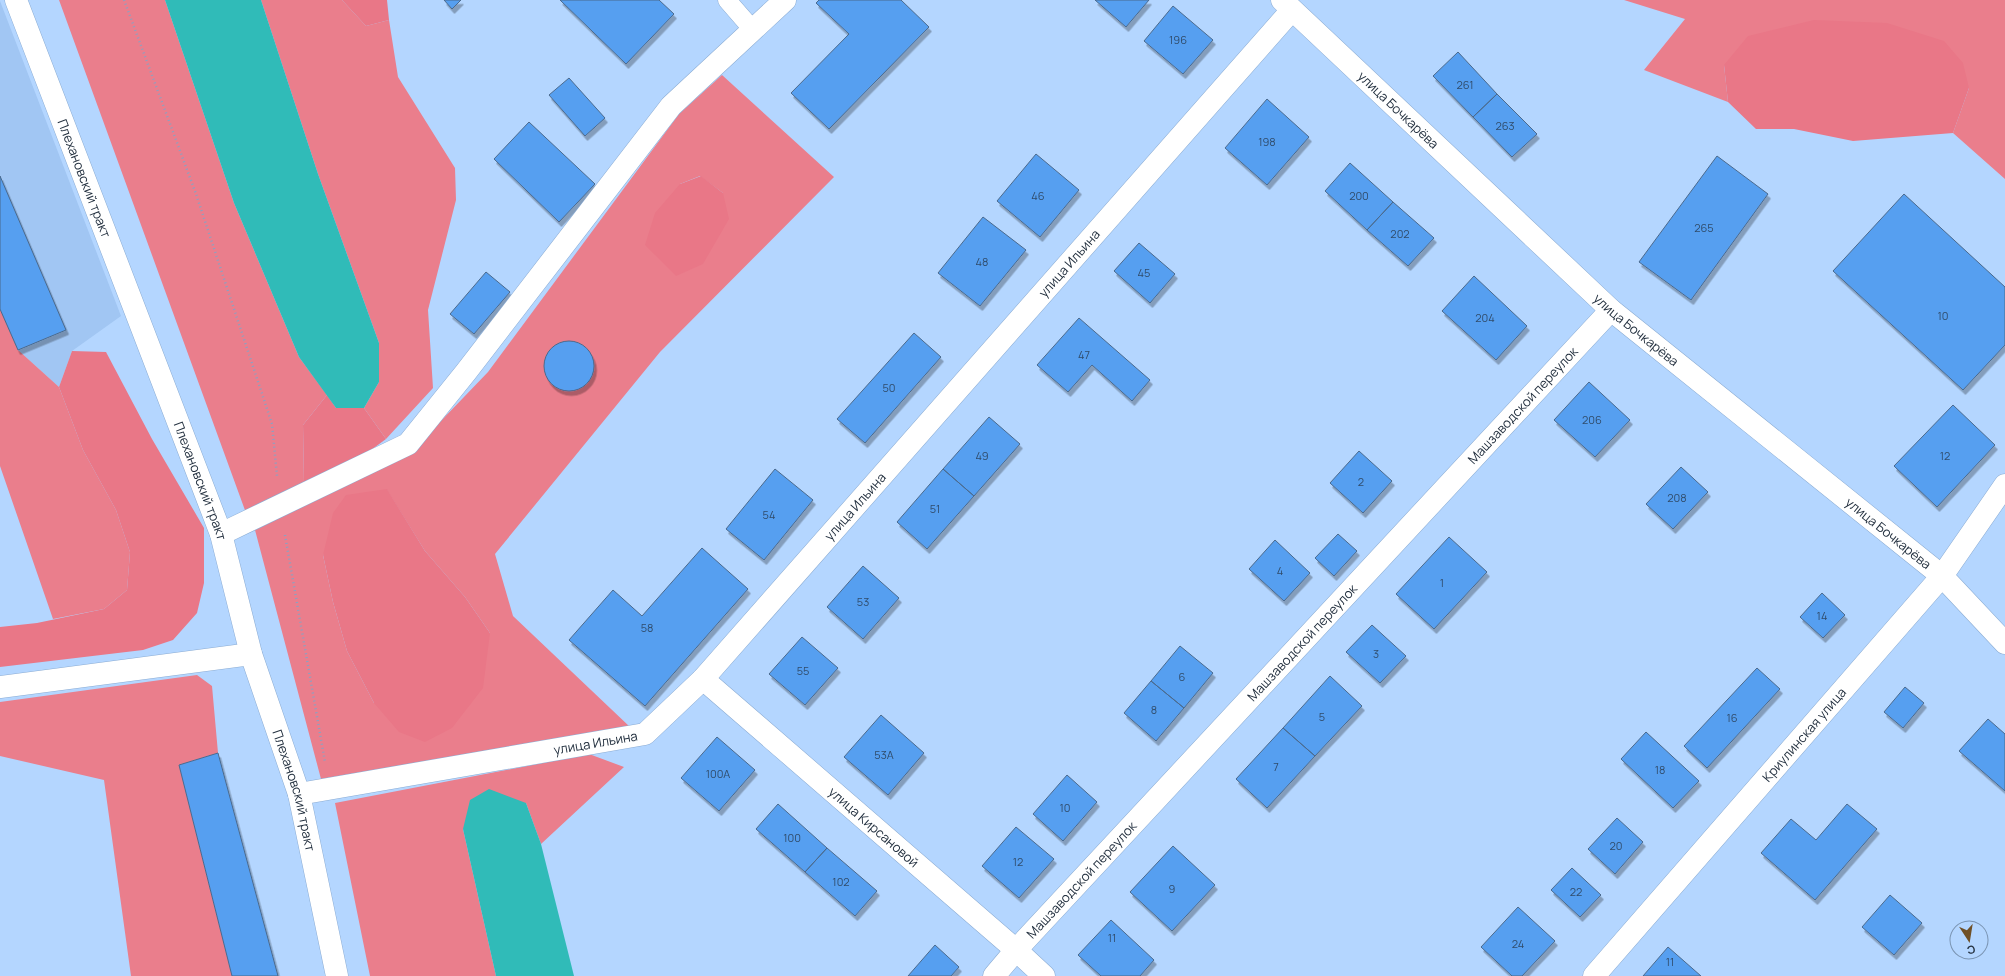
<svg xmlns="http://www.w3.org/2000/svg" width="2005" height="976" font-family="Manrope,sans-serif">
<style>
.built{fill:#a1c6f3}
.green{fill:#ea7e8c;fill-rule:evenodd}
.forest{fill:#e97787}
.water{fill:#30bbb8}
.building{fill:#569ff0;stroke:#4b6a8d;filter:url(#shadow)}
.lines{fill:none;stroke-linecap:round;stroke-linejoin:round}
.lane-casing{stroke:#8bacd3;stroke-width:19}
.street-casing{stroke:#8bacd3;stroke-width:23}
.secondary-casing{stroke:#8bacd3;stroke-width:23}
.path{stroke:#87a3c4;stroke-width:2.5;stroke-dasharray:1 3;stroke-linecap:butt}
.lane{stroke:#fff;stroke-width:18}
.street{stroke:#fff;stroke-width:22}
.secondary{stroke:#fff;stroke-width:22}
.labels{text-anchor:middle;stroke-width:4;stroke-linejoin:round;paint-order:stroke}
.number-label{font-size:11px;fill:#304c6b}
.street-label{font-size:13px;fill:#23303f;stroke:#b4d6ff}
</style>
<defs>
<filter id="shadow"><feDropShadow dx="2.5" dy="4.5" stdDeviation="0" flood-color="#0004"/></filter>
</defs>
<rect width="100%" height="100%" fill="#b4d6ff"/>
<!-- built -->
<path class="built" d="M0,1L121,316L72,351L59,387L18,350L0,309Z"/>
<!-- green -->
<path class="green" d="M59,0H165L234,203L299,357L327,395L303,425L304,484L246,513Z
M261,0H342L366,26L389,20L398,77L455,168L456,200L428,310L433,388L386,439L364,408L379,382V343L318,174Z
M1624,0H2005V179L1953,133L1969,88L1724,65L1728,102L1644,70L1685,19Z
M722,75L834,177L660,352L495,554L513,616L630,727L321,779L255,530L414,449L488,372L679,114ZM700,176L723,193L680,184ZM387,490L425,551L465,597L490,633L374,703L347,651L333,602L323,555Z
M0,309L18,350L59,387L83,450L116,510L130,552L127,590L104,609L53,619L0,466Z
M197,675L212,686L218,753L179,765L232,976H131L104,780L0,756V702Z
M589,754L624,767L541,844L526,803L463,829L496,976H370L335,803Z"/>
<!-- forest -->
<path class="forest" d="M342,0H387L389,20L366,26Z
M1814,20L1887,23L1944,41L1963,63L1969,88L1953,133L1853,141L1794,129H1756L1728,102L1724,65L1748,36Z
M701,176L723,193L729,219L703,264L676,276L645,245L655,213L680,184Z
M72,351L106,352L152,439L204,528V583L197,613L173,640L143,650L0,667V627L37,623L104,609L127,590L130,552L116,510L83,450L59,387Z
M327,395L336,408H364L386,439L356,461L304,484L303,425Z
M387,489L425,551L465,597L490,633L483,688L452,728L425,742L399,732L374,703L347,651L333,602L323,555L333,513L346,495Z"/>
<!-- water -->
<path class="water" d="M165,0H261L318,174L379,343V382L364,408H336L299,357L234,203Z
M489,789L526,803L541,844L574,976H496L463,829L470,800Z"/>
<!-- building -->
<path class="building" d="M444,0H461L452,9Z
M560,0H659L674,14L626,64Z
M819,0H901L929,27L829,129L791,93L849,34L816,3Z
M1095,0H1149L1126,27Z
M1173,6L1213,40L1183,74L1144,41Z
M1458,52L1497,94L1473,117L1433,76Z
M569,78L605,118L585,136L549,95Z
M1497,94L1537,134L1512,157L1473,117Z
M1267,99L1309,137L1267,185L1225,148Z
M529,122L595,184L559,222L494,159Z
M1036,154L1079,190L1040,237L997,201Z
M1717,156L1768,194L1691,300L1639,262Z
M1350,163L1393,202L1367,230L1325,191Z
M0,176L66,330L18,350L0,309Z
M1904,194L2005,287V345L1963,390L1833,271Z
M1393,202L1434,238L1408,266L1367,230Z
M983,217L1026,250L980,306L938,273Z
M1139,243L1175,274L1150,303L1114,271Z
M486,272L510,292L474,334L450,314Z
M1474,276L1527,326L1496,360L1442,311Z
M1079,318L1150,380L1132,401L1092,365L1068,392L1037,365Z
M914,333L941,357L865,443L837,419Z
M544 366a25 25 0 1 1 50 0a25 25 0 1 1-50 0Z
M1589,382L1630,420L1595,457L1554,420Z
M1953,405L1995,445L1937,507L1894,466Z
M989,417L1020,444L974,496L943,469Z
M1359,451L1392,481L1363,513L1330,483Z
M1681,467L1708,492L1673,529L1646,504Z
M775,469L813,500L764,560L726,529Z
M943,469L974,496L927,549L897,522Z
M1338,534L1357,551L1334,576L1315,558Z
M1449,537L1487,572L1434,629L1396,594Z
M1275,540L1310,573L1284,601L1249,569Z
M702,548L748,589L645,706L569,640L613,590L642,616Z
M863,566L899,598L863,639L827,607Z
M1822,593L1845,615L1823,638L1800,617Z
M1372,625L1406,656L1380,683L1346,652Z
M802,637L838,668L805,705L769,674Z
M1180,646L1213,673L1184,708L1151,681Z
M1757,668L1780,689L1707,768L1684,746Z
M1330,676L1362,706L1315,756L1283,728Z
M1151,681L1184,708L1156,741L1124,713Z
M1905,687L1924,703L1903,728L1884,712Z
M881,715L924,753L888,795L844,757Z
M1988,719L2005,734V791L1959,751Z
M1283,728L1315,756L1267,808L1236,779Z
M1646,732L1699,781L1673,808L1621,759Z
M717,737L755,770L719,811L681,778Z
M218,753L278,976H232L179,765Z
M1067,775L1097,802L1063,841L1033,814Z
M778,804L827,848L805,872L756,829Z
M1847,804L1877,829L1815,900L1761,853L1791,819L1816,840Z
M1617,818L1643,842L1615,874L1588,849Z
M1016,827L1054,859L1019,898L982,866Z
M1173,846L1215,885L1172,931L1130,892Z
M827,848L877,891L855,916L805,872Z
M1572,868L1601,895L1580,917L1551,890Z
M1890,895L1922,923L1894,955L1862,927Z
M1518,907L1555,941L1522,976H1512L1481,947Z
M1111,920L1154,960L1140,976H1101L1078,955Z
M935,945L959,967L951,976H908Z
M1668,947L1701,976H1643Z"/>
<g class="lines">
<!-- lane casing -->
<g class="lane-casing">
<path id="lane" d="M727,0L753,30"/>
</g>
<!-- street casing -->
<g class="street-casing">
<g id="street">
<path id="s1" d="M1282,0L1611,310L1942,576L2005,643"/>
<path d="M221,534L408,444L466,372L671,106L785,0"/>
<path id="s2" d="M703,679L1016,950L1044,976"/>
<path d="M0,687L251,654"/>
<path id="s3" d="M299,794L645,734L703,679L1291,11"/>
<path id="s4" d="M994,976L1016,950L1611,310"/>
<path id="s5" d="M1594,976L1942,576L2005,485"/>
</g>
</g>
<!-- secondary casing -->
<g class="secondary-casing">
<g id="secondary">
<path id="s6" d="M16,0L221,534L251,654L299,794L337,976"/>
</g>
</g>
<!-- path -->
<path class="path" d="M124,0L196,194L272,424L277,476
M285,535L325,762"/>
<!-- lane -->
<use href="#lane" class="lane"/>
<!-- street -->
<use href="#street" class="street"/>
<!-- secondary -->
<use href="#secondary" class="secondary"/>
</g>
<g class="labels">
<!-- number labels -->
<g class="number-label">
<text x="1178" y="44">196</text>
<text x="1465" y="89">261</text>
<text x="1505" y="130">263</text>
<text x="1267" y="146">198</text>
<text x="1038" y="200">46</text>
<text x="1359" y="200">200</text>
<text x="1704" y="232">265</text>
<text x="1400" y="238">202</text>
<text x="982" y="266">48</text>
<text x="1144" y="277">45</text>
<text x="1943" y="320">10</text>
<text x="1485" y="322">204</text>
<text x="1084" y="359">47</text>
<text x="889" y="392">50</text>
<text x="1592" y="424">206</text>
<text x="982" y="460">49</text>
<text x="1945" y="460">12</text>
<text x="1361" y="486">2</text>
<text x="1677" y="502">208</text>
<text x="935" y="513">51</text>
<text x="769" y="519">54</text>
<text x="1280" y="575">4</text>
<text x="1442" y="587">1</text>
<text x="863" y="606">53</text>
<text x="1822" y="620">14</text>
<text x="647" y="632">58</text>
<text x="1376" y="658">3</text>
<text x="803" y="675">55</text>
<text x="1182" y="681">6</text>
<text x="1154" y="714">8</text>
<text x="1322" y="721">5</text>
<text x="1732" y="722">16</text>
<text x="884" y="759">53А</text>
<text x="1276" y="771">7</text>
<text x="1660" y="774">18</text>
<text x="718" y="778">100А</text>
<text x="1065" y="812">10</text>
<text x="792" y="842">100</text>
<text x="1616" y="850">20</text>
<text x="1018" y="866">12</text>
<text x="841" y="886">102</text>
<text x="1172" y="893">9</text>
<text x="1576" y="896">22</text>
<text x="1112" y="942">11</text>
<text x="1518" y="948">24</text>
<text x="1670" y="966">11</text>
</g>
<!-- street labels -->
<g class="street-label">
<text dy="5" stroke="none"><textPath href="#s1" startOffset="160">улица Бочкарёва</textPath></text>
<text dy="5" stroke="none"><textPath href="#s6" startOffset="191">Плехановский тракт</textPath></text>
<text dy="5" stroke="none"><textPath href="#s3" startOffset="985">улица Ильина</textPath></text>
<text dy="5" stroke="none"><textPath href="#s1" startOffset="484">улица Бочкарёва</textPath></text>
<text dy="5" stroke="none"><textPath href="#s4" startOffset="778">Машзаводской переулок</textPath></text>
<text dy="5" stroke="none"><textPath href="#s6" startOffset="515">Плехановский тракт</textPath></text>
<text dy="5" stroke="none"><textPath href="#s3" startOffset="661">улица Ильина</textPath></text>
<text dy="5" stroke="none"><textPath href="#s1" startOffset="808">улица Бочкарёва</textPath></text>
<text dy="5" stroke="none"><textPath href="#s4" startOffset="454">Машзаводской переулок</textPath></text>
<text dy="5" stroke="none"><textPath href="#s5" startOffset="320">Криулинская улица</textPath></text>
<text dy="5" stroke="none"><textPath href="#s3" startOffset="301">улица Ильина</textPath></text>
<text dy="5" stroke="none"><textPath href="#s6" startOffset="839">Плехановский тракт</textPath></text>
<text dy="5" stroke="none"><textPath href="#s2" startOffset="226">улица Кирсановой</textPath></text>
<text dy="5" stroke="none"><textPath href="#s4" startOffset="130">Машзаводской переулок</textPath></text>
</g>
</g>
<!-- north arrow -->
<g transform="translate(1969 940) rotate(168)"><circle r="19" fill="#b4d6ff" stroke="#7a94b2"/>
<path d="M0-3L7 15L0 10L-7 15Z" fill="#6f5026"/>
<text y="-6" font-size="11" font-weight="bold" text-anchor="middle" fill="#23303f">С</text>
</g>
</svg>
